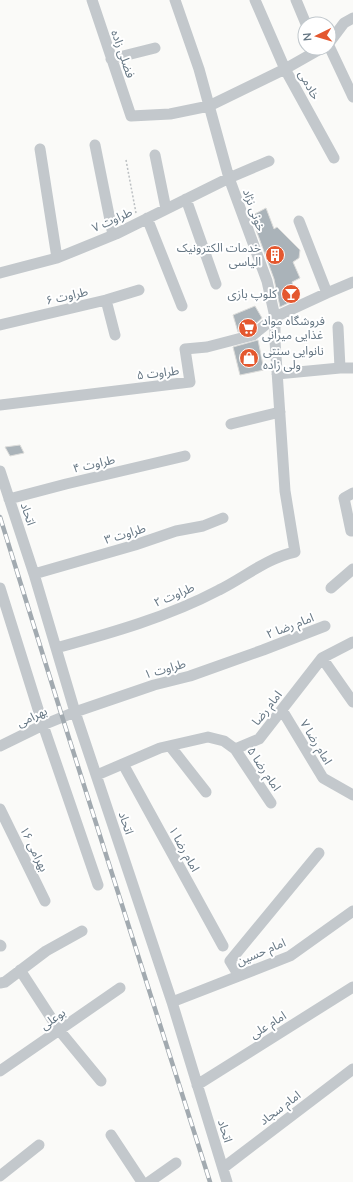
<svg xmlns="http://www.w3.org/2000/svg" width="353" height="1182" font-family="Lato,'Noto Sans Arabic',sans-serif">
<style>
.building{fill:#aab3b9;stroke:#dcdcda}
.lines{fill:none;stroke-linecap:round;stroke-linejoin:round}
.path{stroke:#bbbfc2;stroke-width:1.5;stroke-dasharray:2 2;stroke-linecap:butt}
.minor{stroke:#c3c8cc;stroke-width:11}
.rail-casing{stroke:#a2aab0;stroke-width:4.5}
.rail{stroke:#fff;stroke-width:3;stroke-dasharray:9;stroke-linecap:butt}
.labels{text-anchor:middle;stroke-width:4;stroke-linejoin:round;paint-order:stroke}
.street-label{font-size:12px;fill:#657683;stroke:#fff}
.poi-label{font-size:12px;fill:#657683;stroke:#fff;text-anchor:end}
</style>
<rect width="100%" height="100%" fill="#fafaf8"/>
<!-- building -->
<path class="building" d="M266,208L274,229L277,227L300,250L299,258L293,262L300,278L292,282L297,299L280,307L274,279L251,216Z
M255,306L262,318L250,329L238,332L233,315Z
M258,340L264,370L240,375L233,347Z
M20,445L24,453L10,456L5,447Z"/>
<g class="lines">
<!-- path -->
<path class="path" d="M126,160L136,213"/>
<!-- minor -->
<path class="minor" d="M92,0L131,116L170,114L209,106L285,69L322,48
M255,0L285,69L334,158
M296,0L306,24
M329,43L344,23L353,18
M329,46L353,97
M111,59L155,48
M95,145L113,235
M40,149L57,258
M155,155L166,209
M186,199L216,284
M147,218L182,306
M299,221L327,293
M0,273L57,258L116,234L229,178L269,161
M106,300L115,335
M0,325L106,300L139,290
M338,327L340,368H353
M277,374L340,368
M0,405L190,382L185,349L207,347L253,335L275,317L327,293L353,282
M231,424L280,412
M0,471L34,574L75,712L172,1002L227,1182
M9,499L66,484L185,456
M351,531L344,498L353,493
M34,574L135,545L176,531L203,526L223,518
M0,588L43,725L98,885
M331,588L353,569
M56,648C111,633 168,617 219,590C245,577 267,558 295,552L285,491L275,341V317L267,281L229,178L199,69L175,0
M322,658L353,702
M282,710L323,778L353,795
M0,746L43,725L75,712L154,685L190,676L263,650L325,626
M170,746L206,792
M235,749L271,803
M123,764L223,946
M97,775L160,748L208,737L224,741L235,749L259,739L322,658L353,642
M0,809L45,901
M0,945L1,946
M20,970L59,1030L101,1081
M239,976L230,961L319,853
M0,983L5,982L46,951L82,931
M172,1002L290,956L353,911
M0,1071L120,988
M197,1085L353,987
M111,1135L142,1182
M223,1168L353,1069
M0,1176L39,1145
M149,1182L176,1163"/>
<!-- rail casing -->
<g class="rail-casing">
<path id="rail" d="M0,517L61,713L210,1182"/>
</g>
<!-- rail -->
<use href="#rail" class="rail"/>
</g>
<!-- icons -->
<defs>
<g id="building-disc" transform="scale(1)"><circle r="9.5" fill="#e4572e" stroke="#fff"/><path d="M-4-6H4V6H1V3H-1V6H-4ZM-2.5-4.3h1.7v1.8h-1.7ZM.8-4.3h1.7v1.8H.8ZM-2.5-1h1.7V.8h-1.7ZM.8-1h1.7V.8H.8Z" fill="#fff"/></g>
<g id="bar-disc" transform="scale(1)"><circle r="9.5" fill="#e4572e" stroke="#fff"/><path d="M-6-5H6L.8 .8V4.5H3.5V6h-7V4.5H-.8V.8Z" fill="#fff"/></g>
<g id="supermarket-disc" transform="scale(1)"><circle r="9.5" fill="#e4572e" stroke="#fff"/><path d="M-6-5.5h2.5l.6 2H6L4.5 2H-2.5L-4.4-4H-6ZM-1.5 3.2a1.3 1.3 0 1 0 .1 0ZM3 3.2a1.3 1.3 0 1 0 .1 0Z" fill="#fff"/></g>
<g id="shop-disc" transform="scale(1)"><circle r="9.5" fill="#e4572e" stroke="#fff"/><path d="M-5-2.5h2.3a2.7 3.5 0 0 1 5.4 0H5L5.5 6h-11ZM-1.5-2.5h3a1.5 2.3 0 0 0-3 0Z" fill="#fff"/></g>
</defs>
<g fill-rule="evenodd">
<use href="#building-disc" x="275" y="255"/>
<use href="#bar-disc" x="291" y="294"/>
<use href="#supermarket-disc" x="248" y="328"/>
<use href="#shop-disc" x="249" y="358"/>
</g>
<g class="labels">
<!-- street labels -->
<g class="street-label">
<text transform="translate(123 54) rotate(71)" y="4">فضلی زاده</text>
<text transform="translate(309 85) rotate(61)" y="4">خادمی</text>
<text transform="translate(254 210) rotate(70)" y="4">خونی نژاد</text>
<text transform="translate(112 220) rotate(-24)" y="4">طراوت ۷</text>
<text transform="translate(67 296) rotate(-13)" y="4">طراوت ۶</text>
<text transform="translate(158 373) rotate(-7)" y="4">طراوت ۵</text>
<text transform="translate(94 464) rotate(-13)" y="4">طراوت ۴</text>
<text transform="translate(28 514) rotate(72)" y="4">اتحاد</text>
<text transform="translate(125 534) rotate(-17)" y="4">طراوت ۳</text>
<text transform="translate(174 595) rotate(-23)" y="4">طراوت ۲</text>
<text transform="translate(290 626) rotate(-21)" y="4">امام رضا ۲</text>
<text transform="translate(165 669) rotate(-16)" y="4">طراوت ۱</text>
<text transform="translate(267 708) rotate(-52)" y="4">امام رضا</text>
<text transform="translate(32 717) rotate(-25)" y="4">بهرامی</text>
<text transform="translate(316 742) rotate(59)" y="4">امام رضا ۷</text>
<text transform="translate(264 769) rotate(56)" y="4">امام رضا ۵</text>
<text transform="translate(126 823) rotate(72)" y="4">اتحاد</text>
<text transform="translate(34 849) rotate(64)" y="4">بهرامی ۱۶</text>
<text transform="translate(184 849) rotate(61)" y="4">امام رضا ۱</text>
<text transform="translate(261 952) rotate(-23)" y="4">امام حسین</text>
<text transform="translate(53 1019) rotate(-35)" y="4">بوعلی</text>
<text transform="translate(268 1025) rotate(-32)" y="4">امام علی</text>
<text transform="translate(280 1108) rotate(-37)" y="4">امام سجاد</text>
<text transform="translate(225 1131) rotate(73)" y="4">اتحاد</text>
</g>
<!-- poi labels -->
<g class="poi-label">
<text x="261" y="252">خدمات الکترونیک<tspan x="261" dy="14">الیاسی</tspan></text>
<text x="277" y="298">کلوپ بازی</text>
<text x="262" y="325" text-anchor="start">فروشگاه مواد<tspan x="262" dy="14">غذایی میرانی</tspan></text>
<text x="263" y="355" text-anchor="start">نانوایی سنتی<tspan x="263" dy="14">ولی زاده</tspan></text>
</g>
</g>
<!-- north arrow -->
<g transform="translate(317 36) rotate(265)"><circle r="19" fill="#ffffff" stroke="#c1c8cd"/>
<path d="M0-3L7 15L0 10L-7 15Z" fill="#e4572e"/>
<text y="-6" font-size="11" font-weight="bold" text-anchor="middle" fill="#657683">N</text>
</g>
</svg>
